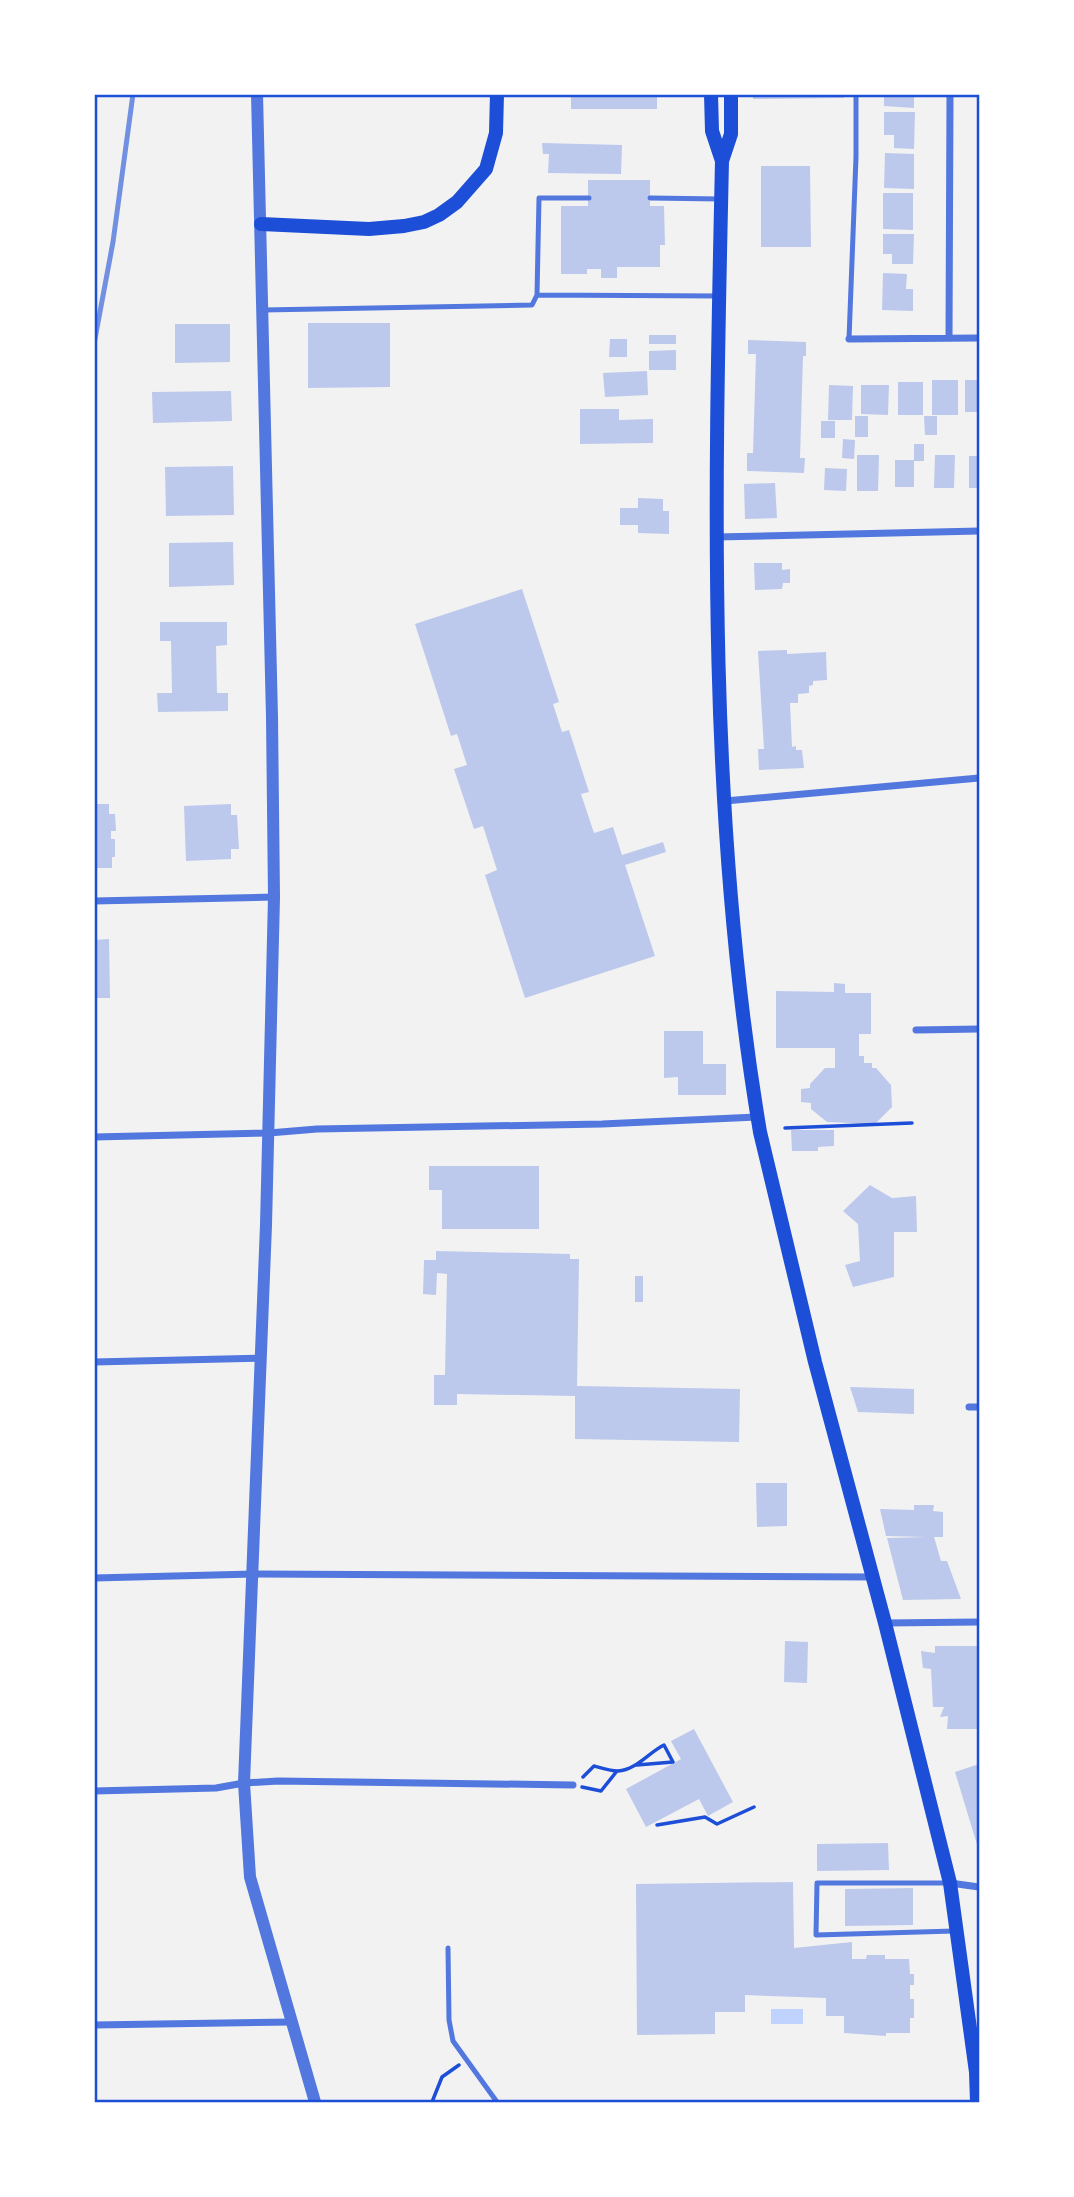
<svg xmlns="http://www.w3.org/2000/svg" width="1074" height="2197" font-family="Jost,sans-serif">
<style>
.water{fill:#bfd3fe}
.building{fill:#bdc9ec}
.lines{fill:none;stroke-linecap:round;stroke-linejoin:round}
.path{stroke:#1d4ed8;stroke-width:3.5}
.service{stroke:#5277de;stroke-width:5}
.minor{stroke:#5277de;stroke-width:7}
.tertiary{stroke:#5277de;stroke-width:12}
.secondary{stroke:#1d4ed8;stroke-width:14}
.rail{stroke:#7290e2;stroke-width:5}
.neatline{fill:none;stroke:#1d4ed8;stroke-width:2.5}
</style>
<rect width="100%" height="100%" fill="#f2f2f2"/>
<!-- water -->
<path class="water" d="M771,2009H803V2024H771Z"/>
<!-- building -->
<path class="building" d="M571,94H657V109H571Z
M753,94H844V98L753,99Z
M884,94H914V108L884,106Z
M884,112H915L914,149L894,148V135H884Z
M542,143L622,145L621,174L548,173L549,154H543Z
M885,153L914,154V189L884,188Z
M761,166H810L811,247H761Z
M588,180H650V206H664L665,245H660V267H617V278H601V269H587V274H561V206H588Z
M883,193H913V230L883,229Z
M883,234H914L913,264H892V254H883Z
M883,273L907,274L906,289H913V311L882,310Z
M308,323H390V387L308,388Z
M175,324H230V362L175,363Z
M649,335H676V344H649Z
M610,339H627V357H609Z
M748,340L806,342V356H803L800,458H805L804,473L747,471V453H753L756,354H748Z
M676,350V370H649V351Z
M647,371L648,395L605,397L603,373Z
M932,380H958V415H932Z
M965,380H979V412H965Z
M898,382H923V415H898Z
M829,385L853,386L852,420H828Z
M861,385H889L888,415L861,414Z
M231,391L232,421L153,423L152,392Z
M580,409H619V420L653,419V443L580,444Z
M855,416H868V437H855Z
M924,416H937V435H925Z
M821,421H835V438H821Z
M843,439L855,440L854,459L842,458Z
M914,444H924V461H914V487H895V460H914Z
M857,455H879L878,491H857Z
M935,455H955L954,488H934Z
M969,456H979V488H969Z
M233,466L234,515L166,516L165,467Z
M825,468L847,469L846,491L824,490Z
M775,483L777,518L745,519L744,484Z
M638,498L663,499V511H669V534L638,533V525H620V508H638Z
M233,542L234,585L169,587V543Z
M754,563H782V570L790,569V583H783L782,589L755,590Z
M522,589L559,702L553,704L562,732L569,730L589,792L581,794L594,833L613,827L622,855L663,842L666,852L625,865L655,956L525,998L485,875L497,870L483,826L474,829L454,769L467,765L457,734L451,736L415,624Z
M160,622H227V645L216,646L217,693H228V711L158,712L157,693H172L171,641H160Z
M787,650V654L826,652L827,680L813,681V685L809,686V693L798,694V703H790L792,747L796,746V750H802L804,768L759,770L758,749H764L758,651Z
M94,804H109V814H115L116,831H111V839H115V857H112V868H94Z
M231,804V815H237L239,849H231V859L186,861L184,806Z
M109,939L110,998H94V940Z
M834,983L845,984V993H871V1034H859V1056H864V1063H872V1068H876L891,1085L892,1107L875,1124L827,1122L811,1109V1103L801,1102V1089L810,1088V1084L825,1068H835V1048H776V991L834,992Z
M664,1031H703V1064H726V1095H678V1077L664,1078Z
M791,1130H834V1146L818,1147V1151H792Z
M429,1166H539V1229H442V1190H429Z
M870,1185L892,1198L916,1196L917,1232H894V1277L853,1287L845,1265L860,1261L858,1224L843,1211Z
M436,1251L570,1254V1259H579L577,1386L740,1389L739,1442L575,1439V1396L457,1394V1405H434V1375H445L447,1274L437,1273L436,1295L423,1294L424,1260H436Z
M635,1276H643V1302H635Z
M850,1387L914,1389V1414L858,1412Z
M756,1483H787V1526L757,1527Z
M914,1505H934L933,1511L943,1512V1537H934L941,1561H947L961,1599L903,1600L887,1538L926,1537L886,1536L880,1509L914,1510Z
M785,1641L808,1642L807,1683L784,1682Z
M935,1646H977L979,1729H947L948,1716L940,1717L944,1707H933L931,1669L923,1668L921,1651L935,1653Z
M694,1729L733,1802L708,1816L699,1799L646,1827L626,1789L681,1759L671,1741Z
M979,1764V1851L955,1772Z
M888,1843L889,1870L817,1871V1844Z
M793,1882L794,1948L852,1942V1959H866L867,1955H885V1959H909L910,1974H914V1985H910V1999H914V2018H910V2033H886V2036L844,2033V2016H826V1998L745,1995V2012H715V2034L637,2035L636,1884Z
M913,1888V1925L845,1926V1889Z"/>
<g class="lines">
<!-- path -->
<path class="path" d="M785,1128L912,1123
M583,1777L594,1766C601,1768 611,1771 618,1771C636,1770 648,1753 664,1745L673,1762L637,1765
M582,1787L601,1791L617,1771
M657,1825L705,1817L717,1824L754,1807
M432,2102L442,2077L459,2065"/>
<!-- service -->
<path class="service" d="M650,198L721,199
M537,295L719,296
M263,310L532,305L537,295L539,198H589
M849,339L856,157V94
M947,1883H817L816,1935L954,1931
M448,1948L449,2020L453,2041L497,2102"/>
<!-- minor -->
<path class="minor" d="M949,338L950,94
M849,339L979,338
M716,537L979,531
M725,801L979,778
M94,901L274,897
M916,1030L979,1029
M94,1137L269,1133L317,1129L602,1124L757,1117
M94,1362L262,1358
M969,1407H979
M94,1578L254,1574L873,1577
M885,1623L979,1622
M94,1791L216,1788L244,1783L278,1781L573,1785
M950,1883L979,1887
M94,2025L293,2022"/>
<!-- tertiary -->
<path class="tertiary" d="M257,94L272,717L274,897L266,1225L244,1783L250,1877L315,2102"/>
<!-- secondary -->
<path class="secondary" d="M711,94L712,131L722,161
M731,94V134L722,161C715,485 706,812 760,1132L815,1362L885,1623L950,1883L976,2072L977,2102
M261,224L369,229L404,226L424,222L439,215L457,202L486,169L496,133L497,94"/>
<!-- rail -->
<path class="rail" d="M94,344L113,242L133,94"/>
</g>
<!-- border -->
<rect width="1074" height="2197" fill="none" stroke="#ffffff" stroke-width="192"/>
<rect x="96" y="96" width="882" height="2005" class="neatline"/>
</svg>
